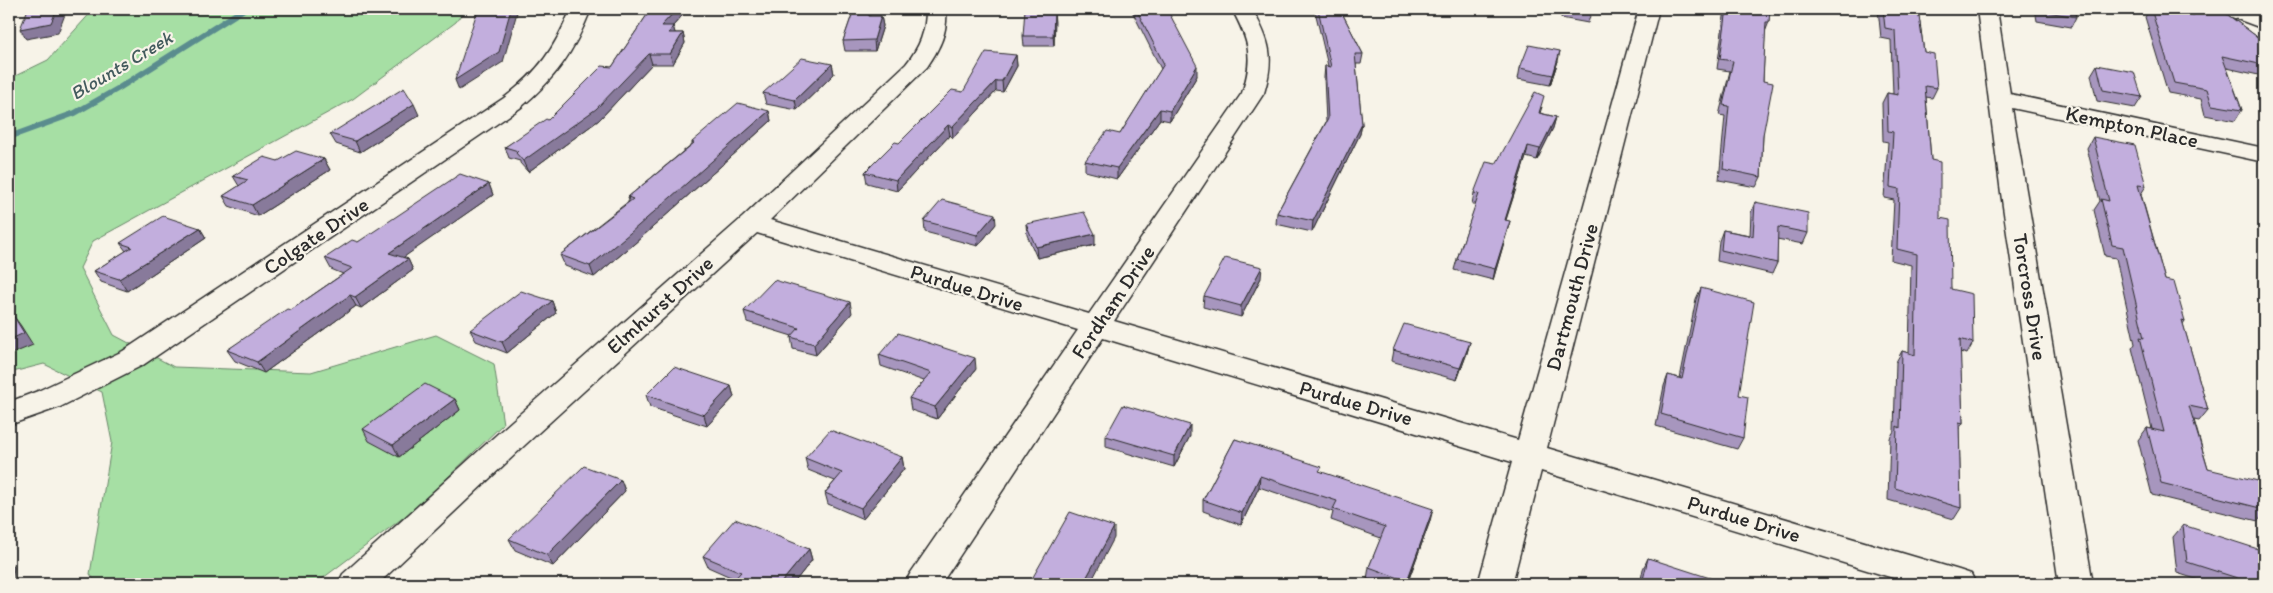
<svg xmlns="http://www.w3.org/2000/svg" width="2273" height="593" font-family="Itim,sans-serif">
<style>
.green{fill:#a6dfa4;stroke:#688568}
.lines{fill:none;stroke-linecap:round;stroke-linejoin:round}
.stream{stroke:#5a8c8e;stroke-width:6}
.minor-casing{stroke:#2b2b2b;stroke-width:3}
.minor{fill:#f7f3e8;fill-rule:evenodd}
.wall{fill:#a796be;stroke:#2b2b2b}
.shaded-wall{fill:#887a9b;stroke:#2b2b2b}
.building{fill:#c2aedd;stroke:#2b2b2b}
.labels{text-anchor:middle;stroke-width:4.5;stroke-linejoin:round;paint-order:stroke}
.far-water-label{font-size:19px;font-style:italic;fill:#435b5d;stroke:#f7f3e8}
.street-label{font-size:21px;fill:#2b2b2b;stroke:#f7f3e8}
</style>
<rect width="100%" height="100%" fill="#f7f3e8"/>
<filter id="ink" filterUnits="userSpaceOnUse"><feTurbulence type="fractalNoise" baseFrequency=".02" numOctaves="2"/><feDisplacementMap in="SourceGraphic" scale="10" xChannelSelector="R" yChannelSelector="G"/><feConvolveMatrix kernelMatrix="1 2 1 2 8 2 1 2 1" color-interpolation-filters="sRGB"/></filter>
<g filter="url(#ink)">
<!-- green -->
<path class="green" d="M94,9H465L456,22L353,99L93,241L80,268L114,335L174,367L311,372L436,335L494,364L503,424L416,508L315,584H97L90,574L112,442L102,392L44,364L9,373V79L48,60Z"/>
<g class="lines">
<!-- stream -->
<path class="stream" d="M9,137L75,113L119,88L244,9"/>
<!-- minor casing -->
<g class="minor-casing">
<path id="minor" d="M571,9H591C574,52 556,78 520,108L143,365L60,407L9,425V402L38,391L123,351L504,98C540,70 553,51 571,9Z
M926,9H946C948,32 940,48 927,67L770,220L1089,314L1242,93C1254,57 1249,41 1232,9H1252C1270,41 1275,57 1264,93L1114,321L1518,440L1639,9H1659L1547,448L1959,570L1971,574L1976,584H1913L1541,471L1512,584H1478L1512,462L1103,338L941,584H905L910,574L1078,330L757,233L526,444L378,584H338L343,574L504,428L743,217L906,64C920,47 926,31 926,9Z
M1977,9H1997L2010,94L2264,148V162L2012,108L2093,584H2059L2001,193Z
M2218,9H2246L2264,16V29L2221,13Z"/>
</g>
<!-- minor -->
<use href="#minor" class="minor"/>
</g>
<!-- wall -->
<path class="wall" d="M651,9H688L673,26L675,33H683L685,43L673,64H652L599,120L528,172L520,163V161L509,158L505,147L548,120L612,67Z
M854,9H869L870,16H881L883,26L875,51H845L843,41Z
M1131,9H1167L1197,76L1170,121L1160,119L1117,179L1085,171V161L1120,134L1161,69Z
M1302,9H1340L1363,54L1361,64H1356L1362,124L1360,134L1312,232L1276,224L1277,213L1326,122L1324,77L1325,66H1328L1315,11H1303Z
M1563,9H1592L1588,23L1561,18Z
M1725,9H1772L1769,17V22L1765,32L1763,81V135L1761,177L1756,187L1719,180L1725,116L1719,115L1730,71L1717,69Z
M1878,9H1918L1924,52L1937,88L1932,98L1926,97L1931,160L1940,218L1951,289L1973,343L1967,354L1960,352L1963,423L1959,429L1961,508L1954,519L1888,500L1890,438L1894,431L1896,362L1902,351L1909,353L1911,265L1891,260L1894,200L1884,198L1888,142L1883,141L1882,103L1887,93L1893,94L1891,40L1881,38Z
M2035,9H2074L2076,17L2071,27L2037,21Z
M2150,9H2156L2171,11L2168,9H2220L2264,42V79L2263,76L2227,68L2242,110L2235,121L2205,115L2201,99L2168,93L2145,17Z
M1044,12H1054V46H1024L1023,36Z
M1016,55L1017,66L1003,92L996,91L953,138L950,135L897,191L867,183L865,172L963,92Z
M1558,61L1550,85L1518,79L1520,68Z
M832,64L834,74L797,110L766,104L763,93Z
M2097,65L2142,97L2135,108L2097,101L2091,75Z
M1542,107L1540,113L1556,117L1553,128L1537,160L1526,157L1506,220L1507,232L1493,280L1454,270L1457,259L1476,204H1472L1474,193Z
M769,111L771,121L634,244L594,277L565,266L560,255L629,201L628,197L692,144V142Z
M419,115L360,152L336,144L330,134Z
M2093,137L2146,186L2141,194L2165,280L2185,321L2183,324L2208,410L2199,421L2194,420L2208,469L2264,499V514L2258,521L2152,495L2138,440L2147,428L2152,429L2132,348L2135,344L2116,258L2105,256L2094,210L2100,201L2087,148Z
M324,159L330,170L258,216L229,206L223,196L239,186L233,176L278,161Z
M489,184L493,195L403,257L408,259L413,270L361,308L356,306L264,373L235,361L227,350L291,310L343,274L331,269L325,258L358,242Z
M1755,202L1808,233L1803,244L1777,239V263L1772,274L1717,261L1719,241L1723,230L1750,235L1751,213Z
M924,221L996,224L978,246L925,232Z
M1026,224L1095,245L1037,258L1027,235Z
M200,228L206,238L127,291L101,282L94,271L126,251L120,243Z
M1261,278L1241,317L1203,307L1204,296Z
M1701,288L1739,395L1743,438L1737,449L1656,426L1664,386L1668,375L1680,378L1696,299Z
M552,301L556,313L507,353L476,341L470,330Z
M744,311L852,313L816,355L793,349L791,337L792,336L747,322Z
M1470,342L1467,353L1457,380L1391,361L1393,350Z
M879,355L976,369L937,419L911,410L909,398L924,381L881,366Z
M731,386L734,397L707,426L650,407L646,395Z
M455,399L460,410L399,457L369,441L363,429Z
M1106,436H1190L1174,467L1106,447Z
M1235,439L1321,472L1430,521L1407,584H1383L1367,579L1369,567L1381,538L1331,520L1333,512L1259,487L1241,525L1203,511V500Z
M902,457L904,469L863,519L828,504L825,493L835,481L808,470L805,458Z
M621,480L625,491L553,566L515,550L509,539Z
M2183,525L2264,584H2211L2177,573L2173,537Z
M809,549L812,560L793,584H730L735,579L708,567L703,556Z
M1648,558L1713,584H1640L1643,569Z"/>
<!-- shaded-wall -->
<path class="shaded-wall" d="M57,9H67L58,33L26,39L20,29Z
M511,9H518L503,62L459,90L455,80Z
M677,9H688L664,36L661,26Z
M1054,12L1055,22L1054,46L1053,36Z
M881,16L883,26L875,51L874,40Z
M673,26L676,36L669,33Z
M683,33L685,43L673,64L670,54Z
M1560,51L1558,61L1550,85L1553,75Z
M649,54L652,64L599,120L528,172L523,161Z
M1016,55L1017,66L1003,92L1002,81Z
M832,64L834,74L797,110L795,100Z
M1197,66V76L1170,121V111Z
M996,81V91L953,138L952,127Z
M414,104L419,115L360,152L355,141Z
M1160,109V119L1117,179V168Z
M769,111L771,121L634,244L594,277L590,266Z
M1556,117L1553,128L1537,160L1540,149Z
M1362,124L1360,134L1312,232L1313,221Z
M948,125L950,135L897,191L896,180Z
M1528,146L1526,157L1502,231L1505,220Z
M324,159L330,170L258,216L252,205Z
M489,184L493,195L394,264L389,253Z
M995,214L996,224L978,246L977,235Z
M1510,221L1507,232L1493,280L1495,269Z
M200,228L206,238L127,291L119,279Z
M1095,234V245L1037,258L1036,247Z
M408,259L413,270L361,308L355,297Z
M1262,267L1261,278L1241,317V306Z
M350,295L356,306L264,373L257,362Z
M552,301L556,313L507,353L502,342Z
M850,302L852,313L816,355L814,344Z
M13,315L21,326L33,345L9,355V340Z
M1470,342L1467,353L1457,380L1460,368Z
M975,358L976,369L937,419L935,407Z
M731,386L734,397L707,426L704,415Z
M455,399L460,410L399,457L393,445Z
M1190,425V436L1174,467V456Z
M902,457L904,469L863,519L861,508Z
M1260,476L1259,487L1241,525L1242,513Z
M621,480L625,491L553,566L547,555Z
M1433,509L1430,521L1407,584H1406Z
M1114,527V538L1090,584H1083Z
M809,549L812,560L793,584H780Z
M9,561L14,567L12,584H9Z"/>
<!-- building -->
<path class="building" d="M28,9H57L51,23L20,29Z
M482,9H511L499,52L455,80L476,15Z
M651,9H677L661,26H673L669,33H683L670,54H649L596,109L523,161L516,153L518,151L505,147L546,119L548,120L602,66L612,67Z
M854,9H868L869,16H881L874,40L843,41Z
M1025,9H1044V12H1054L1053,36H1023Z
M1136,9H1167L1197,66L1170,111L1160,109L1117,168L1085,161L1107,131L1120,134L1164,64Z
M1318,9H1340L1363,54H1355L1362,124L1313,221L1277,213L1328,119L1325,66L1331,67Z
M1566,9H1592L1591,13Z
M1727,9H1770L1769,22H1766L1763,81L1773,83L1763,135L1761,177L1723,169L1729,106L1723,105L1733,61L1720,59Z
M1883,9H1918L1924,52L1934,54L1937,88L1925,86L1931,160L1940,162V218L1950,220L1951,289L1972,294L1973,343L1960,339L1963,423L1959,422L1961,508L1895,488L1897,426L1900,428L1902,351L1915,355L1917,254L1897,249L1899,189L1890,187L1893,132L1888,131L1887,93L1898,95L1895,30L1885,28Z
M2042,9H2074L2076,17L2042,11Z
M2151,9H2156L2194,15L2186,9H2220L2264,42V65L2222,56L2242,110L2212,105L2207,89L2174,83Z
M1529,45L1560,51L1553,75L1520,68Z
M986,52L1016,55L1002,81H996L952,127L948,125L896,180L865,172L895,142L899,143L952,90L963,92Z
M802,58L832,64L795,100L763,93Z
M2097,65L2134,72L2142,97L2103,90Z
M404,88L414,104L355,141L330,134Z
M1535,92L1544,96L1539,113L1556,117L1540,149L1528,146L1505,220L1510,221L1495,269L1457,259L1479,194L1474,193L1486,162L1496,164Z
M738,103L769,111L630,233L590,266L560,255L633,199L628,197L694,143L692,142Z
M2093,137L2135,145L2146,186L2138,185L2165,280L2174,282L2185,321L2182,320L2208,410L2189,406L2208,469L2258,481L2264,499V509L2161,483L2147,428L2164,432L2140,337L2144,338L2123,247L2112,245L2101,199L2109,201Z
M296,151L324,159L252,205L223,196L248,180L233,176L264,157L278,161Z
M460,174L489,184L389,253L408,259L355,297L350,295L257,362L227,350L287,309L291,310L352,268L325,258L352,240L358,242Z
M942,200L995,214L977,235L924,221Z
M1755,202L1808,213V233L1778,227L1777,263L1721,250L1723,230L1753,236Z
M1084,212L1095,234L1036,247L1026,224Z
M163,216L200,228L119,279L94,271L132,247L120,243Z
M1225,258L1262,267L1241,306L1204,296Z
M774,280L850,302L814,344L791,337L799,328L744,311Z
M1701,288L1754,302L1739,395L1748,397L1743,438L1661,414L1668,375L1682,379Z
M521,291L552,301L502,342L470,330Z
M13,315L24,333L9,340V317Z
M1404,324L1470,342L1460,368L1393,350Z
M898,333L975,358L935,407L909,398L931,373L879,355Z
M674,367L731,386L704,415L646,395Z
M425,384L455,399L393,445L363,429Z
M1123,405L1190,425L1174,456L1106,436Z
M830,430L902,457L861,508L825,493L842,473L805,458Z
M1235,439L1322,467L1319,471L1433,509L1407,581L1369,567L1385,527L1333,509L1337,501L1260,476L1242,513L1203,500Z
M584,466L621,480L547,555L509,539Z
M1070,512L1114,527L1083,584H1029Z
M735,519L809,549L780,584H730L741,572L703,556Z
M2183,525L2264,551V584H2256L2187,562Z
M1648,558L1713,579V584H1642Z"/>
</g>
<g class="labels">
<!-- far-water labels -->
<g class="far-water-label">
<text transform="translate(121 65) rotate(-31)" y="7">Blounts Creek</text>
</g>
<!-- street labels -->
<g class="street-label">
<text transform="translate(2132 127) rotate(12)" y="7">Kempton Place</text>
<text transform="translate(316 236) rotate(-34)" y="7">Colgate Drive</text>
<text transform="translate(967 288) rotate(17)" y="7">Purdue Drive</text>
<text transform="translate(1572 297) rotate(-75)" y="7">Dartmouth Drive</text>
<text transform="translate(2030 297) rotate(81)" y="7">Torcross Drive</text>
<text transform="translate(1113 302) rotate(-56)" y="7">Fordham Drive</text>
<text transform="translate(660 305) rotate(-42)" y="7">Elmhurst Drive</text>
<text transform="translate(1356 403) rotate(16)" y="7">Purdue Drive</text>
<text transform="translate(1744 519) rotate(17)" y="7">Purdue Drive</text>
</g>
</g>
<!-- margin -->
<rect width="2273" height="593" fill="none" stroke="#f7f3e8" stroke-width="30"/>
<rect x="15" y="15" width="2243" height="563" fill="none" stroke="#2b2b2b" stroke-width="2" filter="url(#ink)"/>
</svg>
